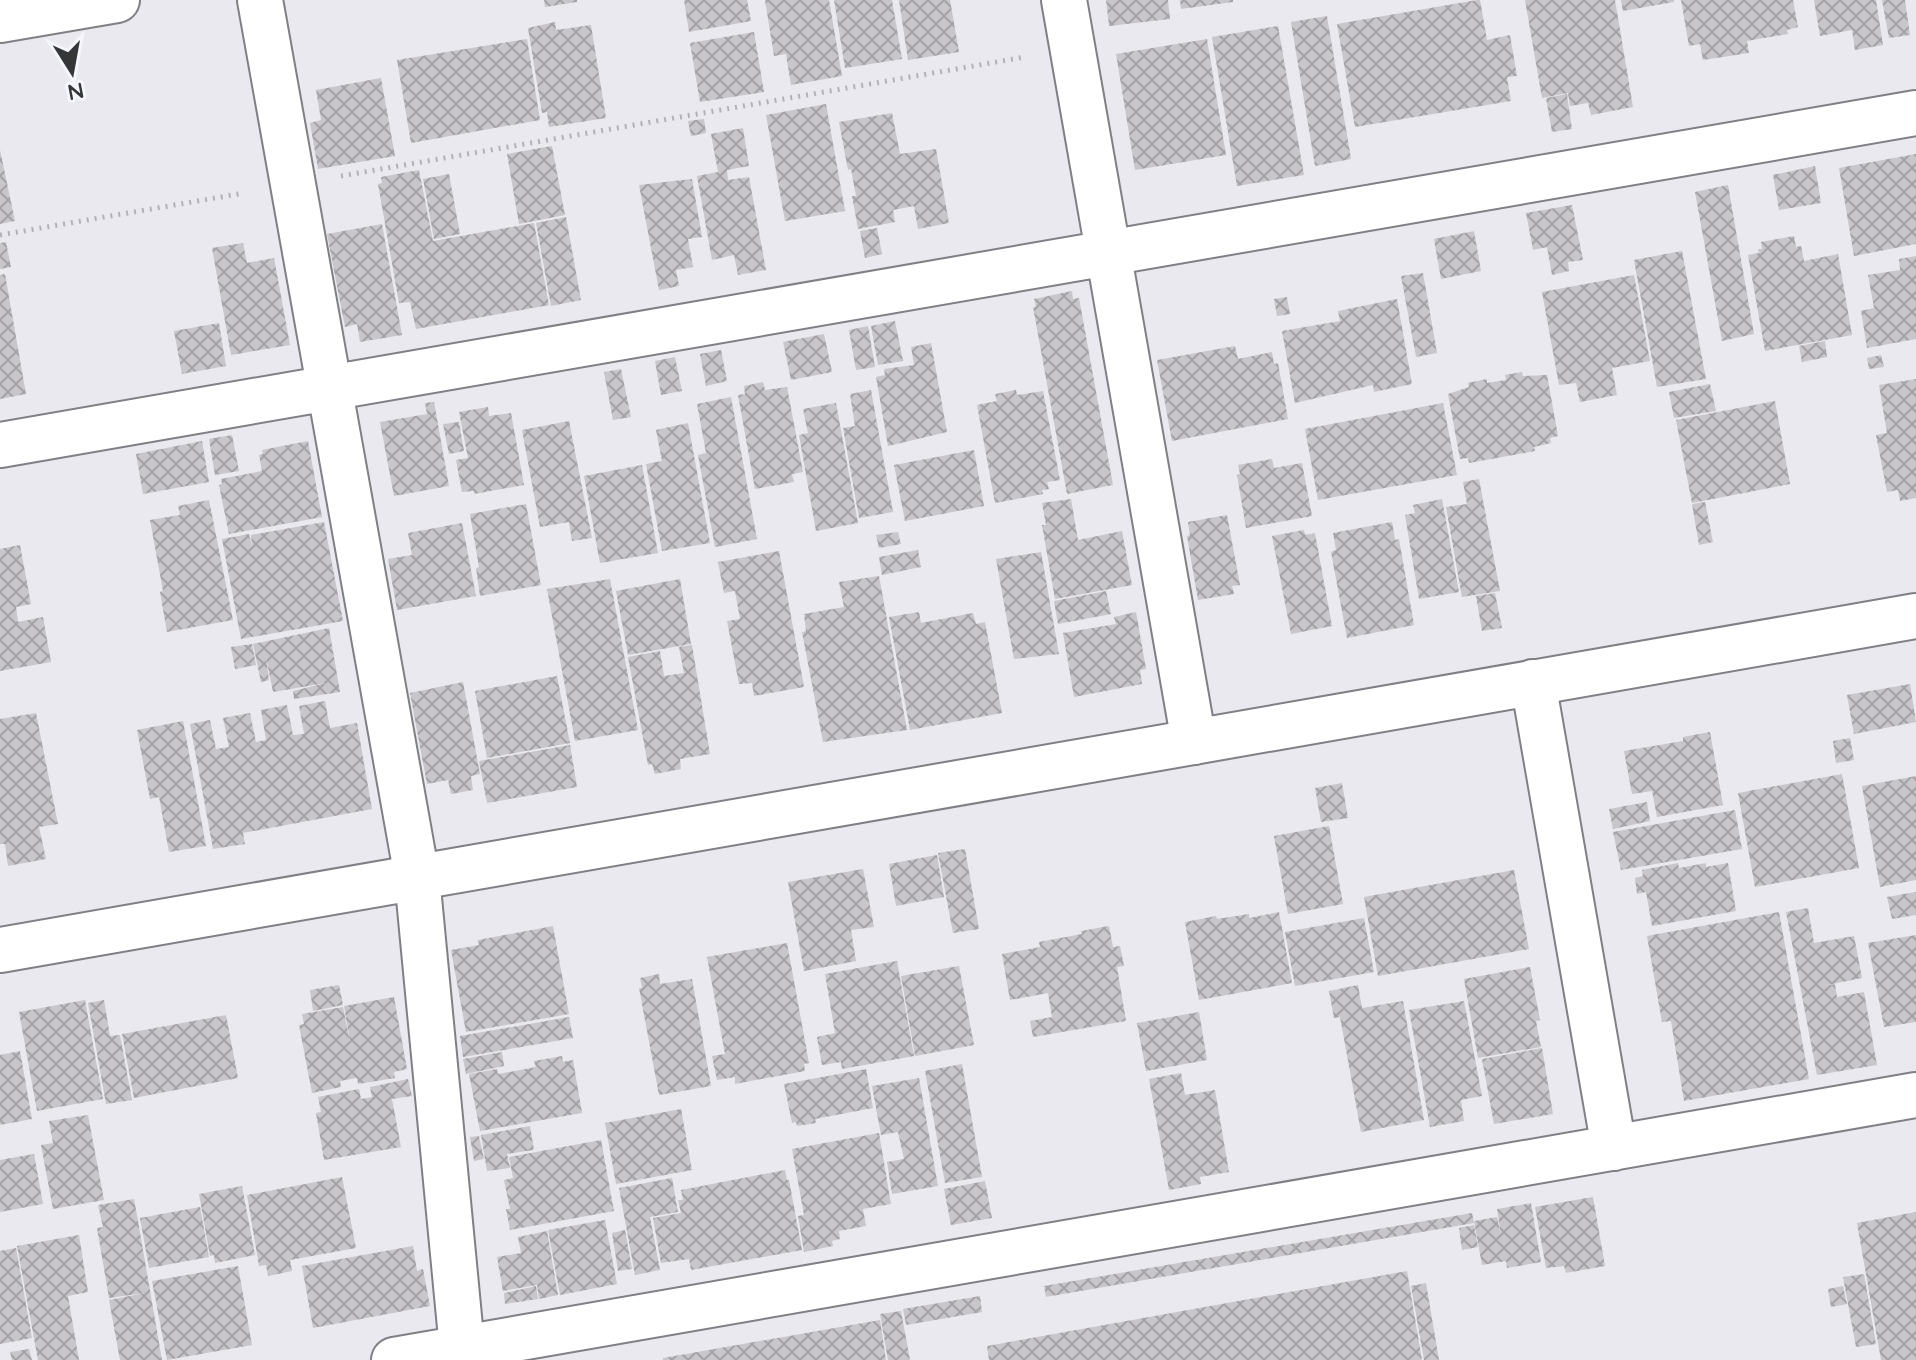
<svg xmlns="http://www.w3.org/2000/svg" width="1916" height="1360" font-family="Quicksand,sans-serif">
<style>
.building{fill:url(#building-cross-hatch)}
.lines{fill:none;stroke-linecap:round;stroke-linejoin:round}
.street-casing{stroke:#7f8085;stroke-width:48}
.secondary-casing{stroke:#7f8085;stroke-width:48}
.path{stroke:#b1b1b6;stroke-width:5;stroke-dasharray:2 6;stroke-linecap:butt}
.street{stroke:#fff;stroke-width:44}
.secondary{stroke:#fff;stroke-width:44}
</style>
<defs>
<pattern id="building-cross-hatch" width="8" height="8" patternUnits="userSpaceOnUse" patternTransform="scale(2)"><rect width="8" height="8" fill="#c8c6cb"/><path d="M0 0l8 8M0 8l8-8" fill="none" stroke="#a3a2a6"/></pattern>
</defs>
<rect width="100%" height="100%" fill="#e9e9ef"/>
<!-- building -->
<path class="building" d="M544,0H577V2L545,7Z
M684,0H747L751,21L689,32Z
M765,0H829L842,76L791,85L786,54L774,56Z
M834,0H892L902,59L845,68Z
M899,0H950L959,52L908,60Z
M1106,0H1168L1170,19L1109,26Z
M1180,0H1233V2L1181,9Z
M1477,0H1480L1487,40L1510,35L1517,76L1507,77L1511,101L1355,127L1337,24Z
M1525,0H1615L1633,107L1591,115L1588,103L1570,106L1568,93L1542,98Z
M1621,0H1674V2L1623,11Z
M1681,0H1793L1798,27L1787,30L1788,34L1747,41L1749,53L1703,60L1700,44L1689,46Z
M1814,0H1876L1883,45L1855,50L1852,30L1820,36Z
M1882,0H1905L1910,35L1889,38Z
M1327,16L1351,159L1315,166L1291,22Z
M555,22L556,30L591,25L606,118L549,127L547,112L542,113L528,28Z
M1278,26L1304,175L1237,186L1212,37Z
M754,32L764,92L700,102L690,43Z
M527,39L540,120L411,143L397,60Z
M1207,39L1226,155L1135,170L1116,54Z
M381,78L395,156L318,169L310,123L321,120L316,90Z
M1567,94L1572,129L1552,132L1546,98Z
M826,104L845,211L785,221L766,115Z
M892,113L900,154L936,149L949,223L918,229L914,206L893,210L895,222L858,229L852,196H856L851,169L848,170L839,122Z
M704,119L706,133L691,136L688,121Z
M743,128L749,166L727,170L728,180L749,177L766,270L738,275L734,255L712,260L697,176L718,172L711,134Z
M552,146L565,215L519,224L507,154Z
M0,150L15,221L0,224Z
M1916,154V244L1854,256L1839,168Z
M1815,166L1821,203L1779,210L1773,175Z
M419,170L433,241L534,223L549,305L416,329L410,302L399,303L378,184L382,183L381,177Z
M449,174L460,234L434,239L423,179Z
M692,179L702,237L688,239L693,267L676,270L679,286L659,290L639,185Z
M1728,185L1754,334L1722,341L1695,192Z
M1572,205L1583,260L1568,262L1569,271L1552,275L1547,247L1533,250L1526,213Z
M566,217L581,300L551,306L536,223Z
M382,224L402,335L360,342L357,324L345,327L327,234Z
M877,228L882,254L865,258L860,231Z
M1474,231L1481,271L1441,279L1434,239Z
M1794,236L1796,247L1801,246L1804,261L1838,254L1852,335L1765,351L1748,255L1759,253L1758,249H1762L1761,242Z
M6,242L11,267L0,269V243Z
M243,243L247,263L274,258L290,345L231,355L212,248Z
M1682,251L1706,379L1657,387L1634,260Z
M1916,256V339L1867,348L1861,311L1874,308L1868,275L1900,270L1899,259Z
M1423,273L1437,353L1416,357L1401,276Z
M5,274L26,394L0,399V275Z
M1634,275L1650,361L1612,368L1617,395L1580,402L1576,383L1559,385L1542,292Z
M1072,291L1073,299L1079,298L1113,485L1067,494L1033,307H1036L1034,299Z
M1287,297L1290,314L1277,316L1274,299Z
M1397,299L1412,384L1374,392L1373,385L1295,403L1282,331L1340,321L1338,311Z
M895,321L903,361L878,365L871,326Z
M219,323L226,366L182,374L174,331Z
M868,326L875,367L856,370L849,330Z
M824,334L832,372L791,380L783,342Z
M1825,341L1827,357L1802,362L1799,346Z
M931,343L947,432L888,446L876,377L885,375L884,369L914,365L911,347Z
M1235,346L1238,359L1272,352L1274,364L1278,363L1288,419L1172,441L1157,360Z
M721,350L727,381L706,386L700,354Z
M1881,355L1884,367L1869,369L1867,358Z
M675,357L682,391L661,395L655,361Z
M621,369L631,417L613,420L604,372Z
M1522,372L1523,376L1547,375L1558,436L1550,438L1551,443L1534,447L1535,451L1469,463L1468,458L1460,459L1448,394L1469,387L1468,383L1487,379V383L1506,380L1505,375Z
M1916,379V498L1900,501L1898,490L1887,492L1876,435L1887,433L1879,385Z
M763,382L765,390L787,387L803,472L792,474L794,482L755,489L738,395L745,394L744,386Z
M1710,384L1716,411L1674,418L1669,392Z
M871,390L893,512L859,518L843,428L855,426L850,394Z
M1016,390L1017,395L1043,391L1060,480L1047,482L1049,489L1042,490L1043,494L995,503L977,405L997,401L995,394Z
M731,397L757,539L715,547L698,455L706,453L697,404Z
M1775,401L1790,484L1692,503L1676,420Z
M434,402L449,486L394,496L380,422L427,414L425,403Z
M836,403L858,523L816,531L799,435L808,433L803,409Z
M1443,403L1457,475L1318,500L1305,429Z
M488,407L489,416L511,413L524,485L474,494V491L462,492L456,460L468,458L459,412Z
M569,421L592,538L572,541L569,522L540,527L522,430Z
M459,422L464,451L449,454L443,424Z
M688,423L710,543L662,551L646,464L662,461L656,430Z
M232,435L239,471L215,475L209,439Z
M202,441L209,482L143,494L136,454Z
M308,441L322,517L229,534L219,485L222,484L221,479L262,471L259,455L263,454L262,450Z
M974,450L984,506L905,521L894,465Z
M1272,459L1274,468L1302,463L1312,516L1246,528L1237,475L1240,474L1238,465Z
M642,465L658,553L600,563L584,476Z
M1479,479L1500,591L1462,597L1446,507L1467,504L1463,482Z
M1071,499L1078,540L1122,531L1132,585L1055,599L1042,525H1046L1042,503Z
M1442,499L1459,592L1419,599L1405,515L1415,513L1413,505Z
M209,500L233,620L167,632L160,592L163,591L150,520L180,515L178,506Z
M1705,502L1713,542L1699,545L1692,504Z
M526,504L541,585L480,596L476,568L479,567L470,514Z
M1227,515L1240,585L1232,586L1234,594L1198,600L1187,536L1190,535L1188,522Z
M324,522L343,621L241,639L222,539L249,534L252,547L251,535Z
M1392,522L1395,540L1399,539L1414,625L1347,638L1331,552L1336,550L1333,533Z
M462,523L476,596L397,610L388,559L412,555L408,533Z
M1304,530L1305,535L1315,533L1332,626L1291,634L1272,536Z
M898,532L901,544L879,548L876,535Z
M20,545L31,604L16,607L18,622L43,617L51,662L0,671V549Z
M918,550L921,567L882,575L879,557Z
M779,551L804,687L754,696L752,683L739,684L727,621L740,619L735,591L724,593L718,562Z
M1041,552L1059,654L1014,659L996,559Z
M879,576L907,730L823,742L802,632L806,631L804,614L844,607L839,582Z
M610,579L638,730L575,741L547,589Z
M680,579L691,644L628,655L616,591Z
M1106,591L1111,614L1058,624L1054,601Z
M1495,593L1502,628L1482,631L1476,596Z
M919,612L921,623L973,613L976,624L985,622L1002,713L910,730L889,617Z
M1136,612L1146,669L1140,670L1142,684L1074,697L1063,633L1116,624L1114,617Z
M329,628L340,692L294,699L293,691L326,683L273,692L266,657L269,680L261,682L253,644Z
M252,644L256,665L235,669L231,647Z
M692,645L710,754L680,759L681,769L655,774L652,764L648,765L628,657L660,651L664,676L684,673L679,647Z
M557,676L570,743L487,758L475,691Z
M463,682L480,774L471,776L473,790L451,794L448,780L427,784L410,693Z
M1910,684L1916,722L1854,734L1847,695Z
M325,701L330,728L357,723L372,809L243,833L245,844L213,849L190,724L210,720L216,749L229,747L223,718L250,713L256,742L266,740L261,710L287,705L293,735L304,734L299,706Z
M36,713L58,824L39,827L46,859L8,866L5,844H0V719Z
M183,721L206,846L169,852L159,797L150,799L137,730Z
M1710,732L1723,805L1657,817L1652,791L1632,794L1624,751L1683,741V737Z
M1850,738L1854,760L1836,763L1833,741Z
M570,745L577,787L487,803L479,761Z
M1842,774L1859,868L1755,887L1738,793Z
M1916,776V880L1880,887L1862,786Z
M1342,783L1348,818L1321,822L1315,788Z
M1647,802L1650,821L1613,829L1609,809Z
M1735,810L1742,849L1621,870L1613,832Z
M1329,826L1343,904L1288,914L1274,836Z
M965,849L979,929L953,933L938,853Z
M937,855L944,897L896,906L889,864Z
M1678,863L1679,868L1706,863V867L1728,863L1736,911L1652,926L1646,892L1637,894L1635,878L1643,876L1642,870Z
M863,869L874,927L851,930L856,961L804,971L788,882Z
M1514,870L1529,949L1378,976L1364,897Z
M1916,892V915L1892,919L1887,897Z
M1808,908L1814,943L1854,936L1862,978L1818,987L1835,984L1837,997L1864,992L1877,1065L1817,1075L1786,912Z
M1279,912L1292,983L1199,1000L1185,922L1216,916L1217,919L1249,914V918Z
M1779,912L1809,1079L1684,1101L1671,1021L1662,1022L1647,936Z
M1364,918L1374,972L1295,986L1285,932Z
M553,926L569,1014L466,1032L451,950L479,945L478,940Z
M1109,926L1113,947L1120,946L1124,966L1117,967L1126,1021L1033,1037L1030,1021L1052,1017L1048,993L1010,1000L1002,954L1040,947L1039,942L1082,934L1081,931Z
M1916,935V1022L1884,1027L1868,943Z
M787,943L809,1063L804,1064L805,1071L735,1084V1077L717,1080L712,1056L725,1054L707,957Z
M897,961L914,1056L842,1069L841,1062L822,1065L817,1037L835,1033L825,974Z
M959,966L974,1045L915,1056L901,976Z
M1530,967L1540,1020L1536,1021L1541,1047L1478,1058L1464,979Z
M659,974L660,984L692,979L711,1086L659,1095L639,988H642L640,978Z
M339,985L343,1005L313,1011L310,990Z
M1358,985L1362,1008L1403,1001L1424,1120L1361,1132L1340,1017L1334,1018L1329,991Z
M394,997L407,1069L394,1072L395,1078L358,1084L357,1078L340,1081L341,1087L312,1093L299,1025L304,1024L302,1014L343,1007L351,1047L344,1006Z
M85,1000L103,1099L37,1111L19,1012Z
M104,1000L110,1036L120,1035L132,1100L106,1104L88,1003Z
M1464,1001L1482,1096L1461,1100L1464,1121L1430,1127L1409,1010Z
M1199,1012L1207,1060L1146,1071L1137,1023Z
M226,1015L238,1078L134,1098L122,1034Z
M569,1017L573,1038L463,1057L460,1036Z
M1542,1048L1553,1114L1494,1124L1482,1059Z
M20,1051L32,1119L0,1125V1055Z
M502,1052L504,1066L466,1074L463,1059Z
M562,1056L563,1062L573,1060L582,1113L480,1131L469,1074L497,1069L498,1074L536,1067L534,1061Z
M962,1064L982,1177L945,1183L925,1071Z
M866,1069L873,1108L815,1119L816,1123L797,1126L796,1122L792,1123L784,1084Z
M1181,1073L1185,1095L1215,1090L1229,1172L1200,1177L1201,1184L1169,1190L1149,1079Z
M919,1078L938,1186L892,1194L887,1162L904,1159L898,1132L881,1135L872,1086Z
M408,1079L412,1096L392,1099L401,1147L324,1160L316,1113L321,1112L318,1097L359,1089L361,1099L372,1097L370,1087Z
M681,1109L692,1170L616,1184L605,1123Z
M88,1115L104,1200L53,1209L41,1145L53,1143L49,1121Z
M530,1126L534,1150L507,1154L510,1168L487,1171L481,1135Z
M879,1133L891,1204L863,1209L866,1226L839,1231L840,1239L832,1241L833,1246L804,1252L798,1216L804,1215L792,1149Z
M479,1136L484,1159L474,1161L470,1137Z
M601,1140L614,1211L510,1230L506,1209H510L504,1180L513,1178L509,1157Z
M34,1154L43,1204L0,1212V1160Z
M785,1170L787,1180H789L802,1250L691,1270L689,1259L661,1263L653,1218L681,1213L678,1200H683L681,1190Z
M342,1177L356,1248L290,1260L292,1271L268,1276L266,1265L259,1266L247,1195Z
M672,1178L678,1212L650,1217L660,1270L635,1275L619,1188Z
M985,1181L992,1218L951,1225L944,1189Z
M242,1186L255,1255L215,1263L214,1255L210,1256L199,1194Z
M1593,1197L1605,1266L1566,1273L1564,1266L1546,1268L1535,1207Z
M134,1199L138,1221L162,1360H120L109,1300L145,1293L109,1298L97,1228L103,1227L98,1205Z
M1531,1203L1541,1262L1507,1268L1506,1261L1482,1265L1474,1221L1497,1217L1501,1235L1497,1209Z
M200,1207L209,1257L149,1268L140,1218Z
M1916,1212V1360H1881L1857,1223Z
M1472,1213L1474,1223L1046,1297L1044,1286Z
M605,1220L617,1284L560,1295L548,1230Z
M1474,1225L1478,1247L1462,1250L1459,1228Z
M625,1230L632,1269L618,1271L612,1233Z
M547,1231L558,1295L539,1299L537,1285L503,1291L497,1257L521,1253L518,1237Z
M79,1235L88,1292L68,1296L79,1360H38L17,1246Z
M413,1246L417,1271L423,1269L430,1306L313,1328L302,1266Z
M16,1248L32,1338L0,1344V1251Z
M238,1266L252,1345L167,1360L152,1281Z
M1407,1271L1422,1360H989L987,1346Z
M1864,1274L1876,1344L1856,1347L1843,1277Z
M1426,1283L1439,1360H1424L1411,1286Z
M536,1286L538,1299L505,1304L504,1293Z
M1843,1286L1847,1304L1831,1307L1828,1289Z
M980,1296L982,1312L906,1325L903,1309Z
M901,1311L910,1360H888L880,1314Z
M880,1320L886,1360H663V1358Z
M29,1349L32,1360H12L10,1352Z"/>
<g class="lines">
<!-- street casing -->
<g class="street-casing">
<path id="street" d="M260,0L417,877L462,1348
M1064,0L1194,742
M0,20L117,0
M0,445L1916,113
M1533,682L1614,1148
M394,1360L1916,1095"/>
</g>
<!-- secondary casing -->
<g class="secondary-casing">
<path id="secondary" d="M0,950L1916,616"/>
</g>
<!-- path -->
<path class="path" d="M341,176L1025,57
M0,235L244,193"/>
<!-- street -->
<use href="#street" class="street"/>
<!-- secondary -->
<use href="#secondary" class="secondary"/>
</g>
<!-- north arrow -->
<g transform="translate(72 72) rotate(169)" stroke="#f6f7fc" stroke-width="6" paint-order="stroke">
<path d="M0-6L14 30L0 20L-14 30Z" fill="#353638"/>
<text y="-12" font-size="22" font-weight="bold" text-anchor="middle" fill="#353638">N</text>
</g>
</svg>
